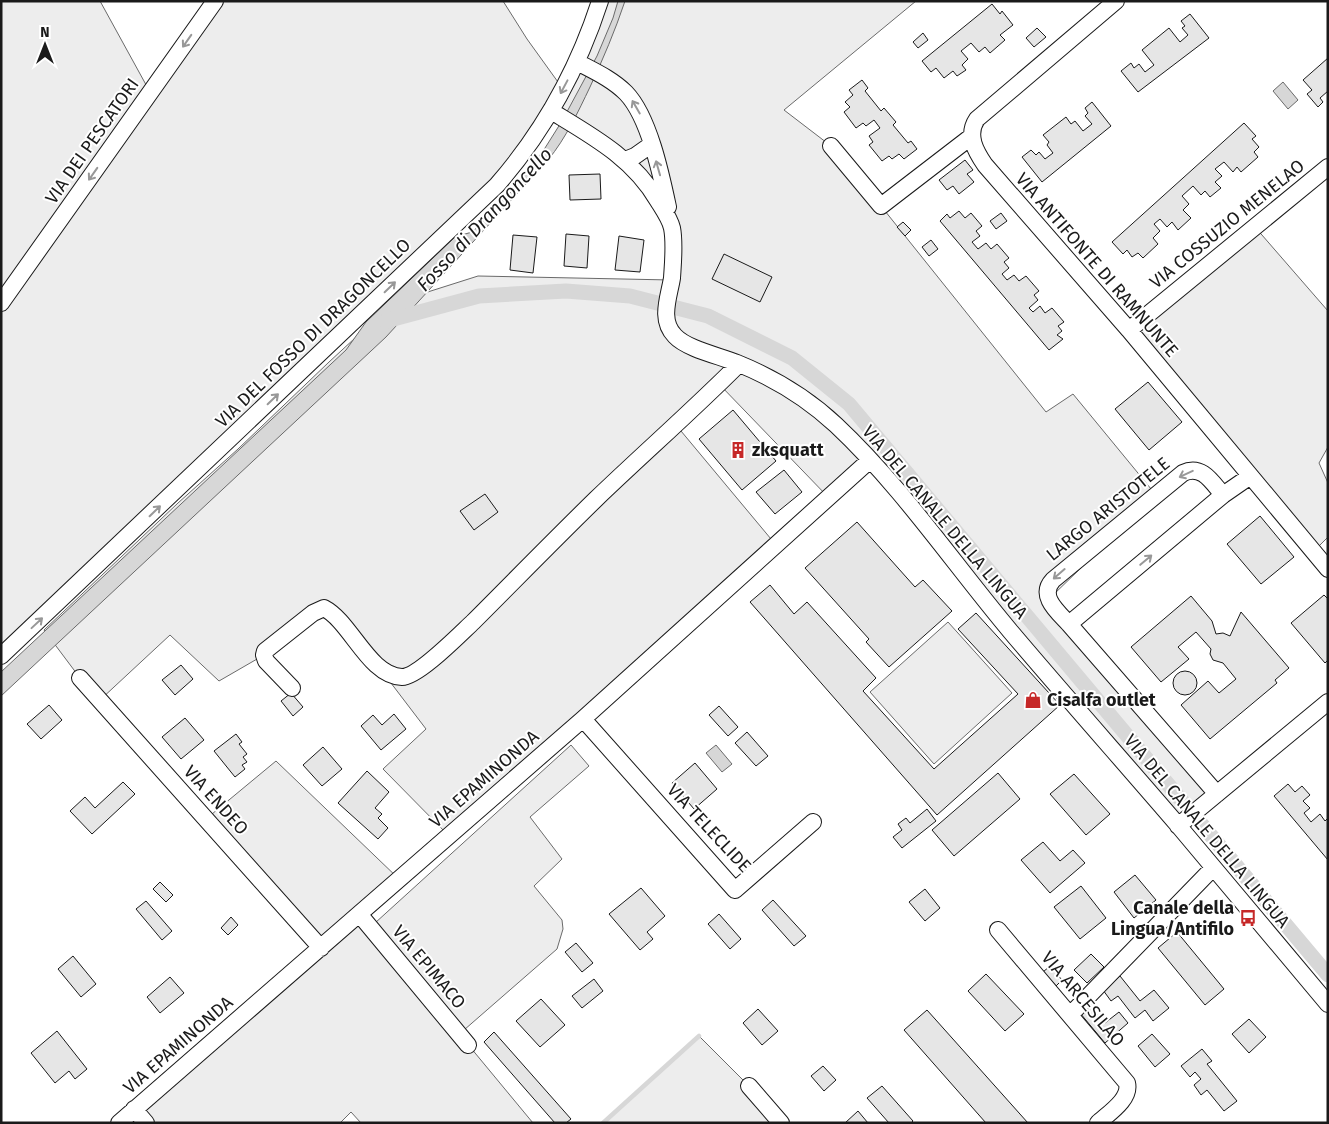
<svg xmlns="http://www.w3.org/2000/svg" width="1329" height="1124" font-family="'Fira Sans',sans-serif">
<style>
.built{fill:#ededed;stroke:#6a6a6a}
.water{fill:#d7d7d7;stroke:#6a6a6a}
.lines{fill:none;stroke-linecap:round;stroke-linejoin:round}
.stream{stroke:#d7d7d7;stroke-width:4.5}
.canal{stroke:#d7d7d7;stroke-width:15}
.building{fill:#e6e6e6;stroke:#1a1a1a}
.minor-casing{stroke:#1a1a1a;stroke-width:18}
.minor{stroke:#fff;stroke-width:16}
.oneway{stroke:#989898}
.labels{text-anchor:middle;stroke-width:4;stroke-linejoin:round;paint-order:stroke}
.street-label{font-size:18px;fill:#1a1a1a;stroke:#fff}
.poi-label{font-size:18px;font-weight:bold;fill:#1a1a1a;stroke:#fff;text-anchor:start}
.water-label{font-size:19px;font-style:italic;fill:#1a1a1a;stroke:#fff}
</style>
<rect width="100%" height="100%" fill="#fff"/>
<!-- built -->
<path class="built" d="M1,1H100L150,92L215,1H503L527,39L563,89L531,144L1,655Z
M600,1H916L784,110L831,146L881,206L1046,412L1073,394L1156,495L1049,599L1217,794L1178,826L871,460L829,498L719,384L676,425L776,545L449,836L383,769L426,729L378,666L320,609L264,655L219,681L170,635L100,700L80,678L44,630L178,503L238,449L329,362L393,303L478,276L671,280L673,249L652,190L556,114Z
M1255,227L1328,311V447L1319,463L1328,483V537L1313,552L1129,330Z
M948,622L1012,693L934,764L870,692Z
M571,745L589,766L530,817L562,859L534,886L562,920L563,929L557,949L464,1030L375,923Z
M276,761L400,880L360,914L533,1123H361L351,1112L340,1123H119L321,948L206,819Z
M699,1036L749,1086L780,1123H603Z"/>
<!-- water -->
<path class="water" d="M618,1H625C615,31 603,59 590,87C578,112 566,138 548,160L386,337L1,696V672L346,350L366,322L455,237L472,232L486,219L519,183L545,148L562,121L597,56L613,18Z
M1283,82L1298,100L1288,109L1273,91Z
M716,745L732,764L722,772L706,753Z"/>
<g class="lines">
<!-- stream -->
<path class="stream" d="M603,1123L699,1036"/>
<!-- canal -->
<path class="canal" d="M386,321L479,296L566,291L630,296L708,316L792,358L849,404L1328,975"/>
</g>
<!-- building -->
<path class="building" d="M992,4L1000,14L1002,11L1013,25L1000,35L1005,40L990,53L985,47L979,52L971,43L961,51L968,59L962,65L966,70L957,76L953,71L944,78L936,68L931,72L922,61Z
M1190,14L1209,38L1138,92L1121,71L1131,63L1134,68L1139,64L1145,72L1154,65L1142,50L1169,28L1180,42L1188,35L1182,28L1185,26L1181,21Z
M1037,28L1046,37L1034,47L1026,38Z
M923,33L928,40L918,48L913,42Z
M1328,58V91L1320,98L1323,102L1318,107L1307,94L1312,90L1303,80Z
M862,80L868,88L865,91L881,111L884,108L896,122L893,125L908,143L911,141L917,149L904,159L899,154L892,159L889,156L882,161L869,145L873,142L869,136L880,128L874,120L866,126L863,123L856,128L844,112L850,107L845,102L853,95L849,90Z
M1092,102L1111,126L1042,182L1022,157L1031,150L1036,155L1039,152L1045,159L1053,153L1047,145L1049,142L1043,135L1066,117L1071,124L1075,121L1083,131L1092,124L1085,116L1088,113L1085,108Z
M1244,123L1256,136L1252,139L1259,147L1254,152L1258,157L1241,172L1237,167L1233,172L1224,162L1215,169L1222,176L1215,182L1221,188L1210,197L1205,191L1201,195L1193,186L1182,196L1189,204L1183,210L1191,218L1178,230L1172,222L1167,227L1160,219L1154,224L1160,231L1153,238L1158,244L1143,258L1138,253L1132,257L1127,250L1123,254L1112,242Z
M965,160L973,170L967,174L974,182L959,194L953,186L947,190L939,180Z
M600,174L601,199L570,200L569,175Z
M959,211L965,218L971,213L982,226L976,231L980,236L972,242L978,249L986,243L991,249L997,244L1009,258L1004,262L1009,268L1002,274L1007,280L1014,275L1019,281L1026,276L1039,291L1034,295L1038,300L1029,308L1033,312L1040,306L1045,313L1052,308L1064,322L1058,326L1062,331L1057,335L1063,339L1049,350L940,221L947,214L950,218Z
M1001,213L1007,221L996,229L990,221Z
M903,222L911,230L905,236L897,227Z
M566,234L589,236L587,268L564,266Z
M513,235L537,237L533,273L510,270Z
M619,236L644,240L640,272L615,270Z
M931,240L938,249L929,256L922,247Z
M724,254L772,277L760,302L712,279Z
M1148,382L1182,422L1149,450L1115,409Z
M733,410L776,461L742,490L699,439Z
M784,470L802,492L775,514L756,492Z
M485,494L498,512L474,530L460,511Z
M1260,516L1294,557L1261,584L1227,544Z
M857,522L915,587L923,580L952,611L889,667L866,642L869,639L805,568Z
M770,585L794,614L807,602L876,678L863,691L934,769L1018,694L958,629L976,613L1060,705L937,815L750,602Z
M1324,595L1328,599V660L1325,663L1291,623Z
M1191,596L1212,621L1216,634L1223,633L1230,636L1241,612L1289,668L1275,680L1277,683L1210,739L1181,705L1208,681L1219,693L1236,679L1223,663L1213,660L1210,654L1211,649L1196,632L1178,647L1189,659L1161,682L1131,647Z
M181,665L193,679L175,695L162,680Z
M1173 683a12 12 0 1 1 24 0a12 12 0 1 1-24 0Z
M291,693L303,707L293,716L281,701Z
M49,705L62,720L41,739L27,724Z
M719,706L738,727L728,736L709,715Z
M394,714L406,729L381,750L361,726L373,715L382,725Z
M185,718L204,740L181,759L162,737Z
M747,732L768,756L756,766L735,743Z
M236,734L242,742L239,744L247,754L243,757L247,762L242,765L245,769L235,777L214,751Z
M323,747L342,769L322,786L303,765Z
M695,763L717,789L694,809L672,783Z
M367,771L389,792L375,808L382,814L378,818L388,828L378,839L338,803Z
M998,773L1020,799L954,856L932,830Z
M1074,774L1110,814L1086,835L1050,794Z
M123,782L135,794L92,834L70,811L85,797L95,808Z
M1288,784L1295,792L1302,786L1310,795L1303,801L1310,808L1304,813L1311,822L1320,814L1325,821L1328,818V860L1274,796Z
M927,809L936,821L902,848L893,837L902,830L898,824L906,818L910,823Z
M1043,842L1060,861L1073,850L1085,863L1050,893L1021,860Z
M1135,875L1156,900L1134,918L1114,892Z
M160,882L173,895L166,902L153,889Z
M1081,886L1106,918L1080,939L1054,907Z
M641,888L665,916L647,932L653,939L640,950L609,914Z
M925,889L940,908L925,921L909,902Z
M773,900L806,936L794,946L762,910Z
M146,901L172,931L162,940L136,909Z
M719,914L741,939L730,949L708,924Z
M231,917L238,925L228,935L221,928Z
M1177,932L1224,989L1205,1005L1158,948Z
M576,943L593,963L582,972L565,952Z
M1091,954L1104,967L1087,983L1074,970Z
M73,956L96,984L81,997L58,969Z
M1050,966L1062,980L1056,986L1043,972Z
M986,974L1024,1014L1005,1031L968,991Z
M1120,976L1140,1001L1154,990L1169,1008L1153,1021L1145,1010L1135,1018L1118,996L1111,1001L1103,990Z
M170,977L184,993L160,1013L147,997Z
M594,979L603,991L582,1008L572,996Z
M541,999L565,1025L540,1047L516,1021Z
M1089,1005L1105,1023L1119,1012L1128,1023L1105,1043L1080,1013Z
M758,1009L778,1031L762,1045L743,1023Z
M927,1010L1028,1123H986L904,1030Z
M1249,1019L1266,1037L1249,1053L1232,1034Z
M57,1031L87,1069L75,1079L69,1071L55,1083L31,1053Z
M494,1032L571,1119L566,1123H555L484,1042Z
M1152,1034L1170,1054L1155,1067L1138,1046Z
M1202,1049L1212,1061L1207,1064L1237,1101L1224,1111L1207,1090L1201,1095L1194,1085L1201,1079L1195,1072L1190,1077L1181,1066Z
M823,1066L836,1080L824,1091L811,1076Z
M882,1086L913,1121L911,1123H889L867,1098Z
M858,1111L868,1123H845Z"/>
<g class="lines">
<!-- minor casing -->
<g class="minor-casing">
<path id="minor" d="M1116,1L977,119C966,135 976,152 985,165L1129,330L1328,569
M577,62C594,71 612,79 626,93C649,117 661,174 668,207
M551,111C592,136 633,158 658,201C663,209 670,219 672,228C675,243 673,262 672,278C669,297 659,320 675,336C687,349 720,356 737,363C774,378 807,398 836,425C902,487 953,563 1011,632C1066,697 1122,760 1177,824C1227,884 1277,944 1328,1004
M831,146L881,206L972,136
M625,160L635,156L652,144
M1,303L215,1
M1129,330L1328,167
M1223,495C1212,482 1202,464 1183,473L1053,580C1038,596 1058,612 1069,624L1223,495L1249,477
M1069,624L1217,794
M1,656L497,185C544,131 578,69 600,1
M80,678L321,948
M292,688L266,661L264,655L265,651L313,613L324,608C351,622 369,676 402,677C418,677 460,634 473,622C514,581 555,539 596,499C644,453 693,410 739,364
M583,719L735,890L813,822
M1178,826L1328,702
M360,915L468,1045
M998,930L1127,1083C1131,1099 1109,1113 1098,1123
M1070,1015L1213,868
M749,1086L781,1123
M134,1109L146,1123
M119,1123L583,719L870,460"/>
</g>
<!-- minor -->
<use href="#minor" class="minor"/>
</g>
<!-- one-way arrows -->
<defs><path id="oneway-shaft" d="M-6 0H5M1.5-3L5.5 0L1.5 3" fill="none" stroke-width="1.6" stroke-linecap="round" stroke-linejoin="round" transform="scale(1.25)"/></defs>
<g class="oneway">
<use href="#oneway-shaft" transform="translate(187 41) rotate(125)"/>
<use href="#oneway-shaft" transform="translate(564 87) rotate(118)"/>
<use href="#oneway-shaft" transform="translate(636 107) rotate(-120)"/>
<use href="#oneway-shaft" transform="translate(658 168) rotate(-106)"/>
<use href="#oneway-shaft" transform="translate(93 174) rotate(125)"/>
<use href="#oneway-shaft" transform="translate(390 287) rotate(-44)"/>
<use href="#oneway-shaft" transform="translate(273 399) rotate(-44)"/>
<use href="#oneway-shaft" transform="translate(1186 474) rotate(155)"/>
<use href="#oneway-shaft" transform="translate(155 511) rotate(-44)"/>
<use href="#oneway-shaft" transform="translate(1146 560) rotate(-40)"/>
<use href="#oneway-shaft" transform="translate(1059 574) rotate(139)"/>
<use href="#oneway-shaft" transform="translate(37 623) rotate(-43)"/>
</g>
<!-- icons -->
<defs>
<g id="building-bare" transform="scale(1.35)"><path d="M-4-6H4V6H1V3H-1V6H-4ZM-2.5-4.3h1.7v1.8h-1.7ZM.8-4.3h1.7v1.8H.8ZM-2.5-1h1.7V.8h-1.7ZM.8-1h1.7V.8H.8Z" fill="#c62828" stroke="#fff" stroke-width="2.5" paint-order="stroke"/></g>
<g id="shop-bare" transform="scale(1.35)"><path d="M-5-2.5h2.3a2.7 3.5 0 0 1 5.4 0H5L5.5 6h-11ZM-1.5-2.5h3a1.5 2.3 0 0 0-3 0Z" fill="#c62828" stroke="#fff" stroke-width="2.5" paint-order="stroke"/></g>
<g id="bus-bare" transform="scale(1.35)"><path d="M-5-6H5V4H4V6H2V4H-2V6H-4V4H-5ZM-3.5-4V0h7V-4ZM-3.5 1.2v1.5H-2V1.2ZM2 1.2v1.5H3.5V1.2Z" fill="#c62828" stroke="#fff" stroke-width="2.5" paint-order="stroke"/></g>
</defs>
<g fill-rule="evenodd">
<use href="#building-bare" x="738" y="450"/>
<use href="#shop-bare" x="1033" y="700"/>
<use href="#bus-bare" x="1248" y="918"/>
</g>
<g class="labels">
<!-- street labels -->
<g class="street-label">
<text transform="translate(92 141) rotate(-55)" y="6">VIA DEI PESCATORI</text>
<text transform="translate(1227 224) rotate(-39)" y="6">VIA COSSUZIO MENELAO</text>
<text transform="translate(1097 265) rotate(49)" y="6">VIA ANTIFONTE DI RAMNUNTE</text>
<text transform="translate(313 333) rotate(-44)" y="6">VIA DEL FOSSO DI DRAGONCELLO</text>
<text transform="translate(1108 509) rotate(-39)" y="6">LARGO ARISTOTELE</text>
<text transform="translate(945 522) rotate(50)" y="6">VIA DEL CANALE DELLA LINGUA</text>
<text transform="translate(484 779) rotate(-41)" y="6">VIA EPAMINONDA</text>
<text transform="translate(216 800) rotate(48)" y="6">VIA ENDEO</text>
<text transform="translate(709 828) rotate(47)" y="6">VIA TELECLIDE</text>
<text transform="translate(1207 831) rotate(50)" y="6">VIA DEL CANALE DELLA LINGUA</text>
<text transform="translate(429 967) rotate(50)" y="6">VIA EPIMACO</text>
<text transform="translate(1083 999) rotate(50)" y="6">VIA ARCESILAO</text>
<text transform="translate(178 1045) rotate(-41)" y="6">VIA EPAMINONDA</text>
</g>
<!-- poi labels -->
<g class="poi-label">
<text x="752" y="456">zksquatt</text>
<text x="1047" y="706">Cisalfa outlet</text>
<text x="1234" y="914" text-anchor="end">Canale della<tspan x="1234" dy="21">Lingua/Antifilo</tspan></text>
</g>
<!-- water labels -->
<g class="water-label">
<text transform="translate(484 219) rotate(-47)" y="7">Fosso di Drangoncello</text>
</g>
</g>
<!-- border -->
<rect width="1329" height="1124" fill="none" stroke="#1a1a1a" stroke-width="5"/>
<!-- north arrow -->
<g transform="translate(45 45)" stroke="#ffffff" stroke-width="4" paint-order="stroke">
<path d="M0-4L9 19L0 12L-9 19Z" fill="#1a1a1a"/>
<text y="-8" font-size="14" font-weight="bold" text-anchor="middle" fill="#1a1a1a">N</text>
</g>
</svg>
